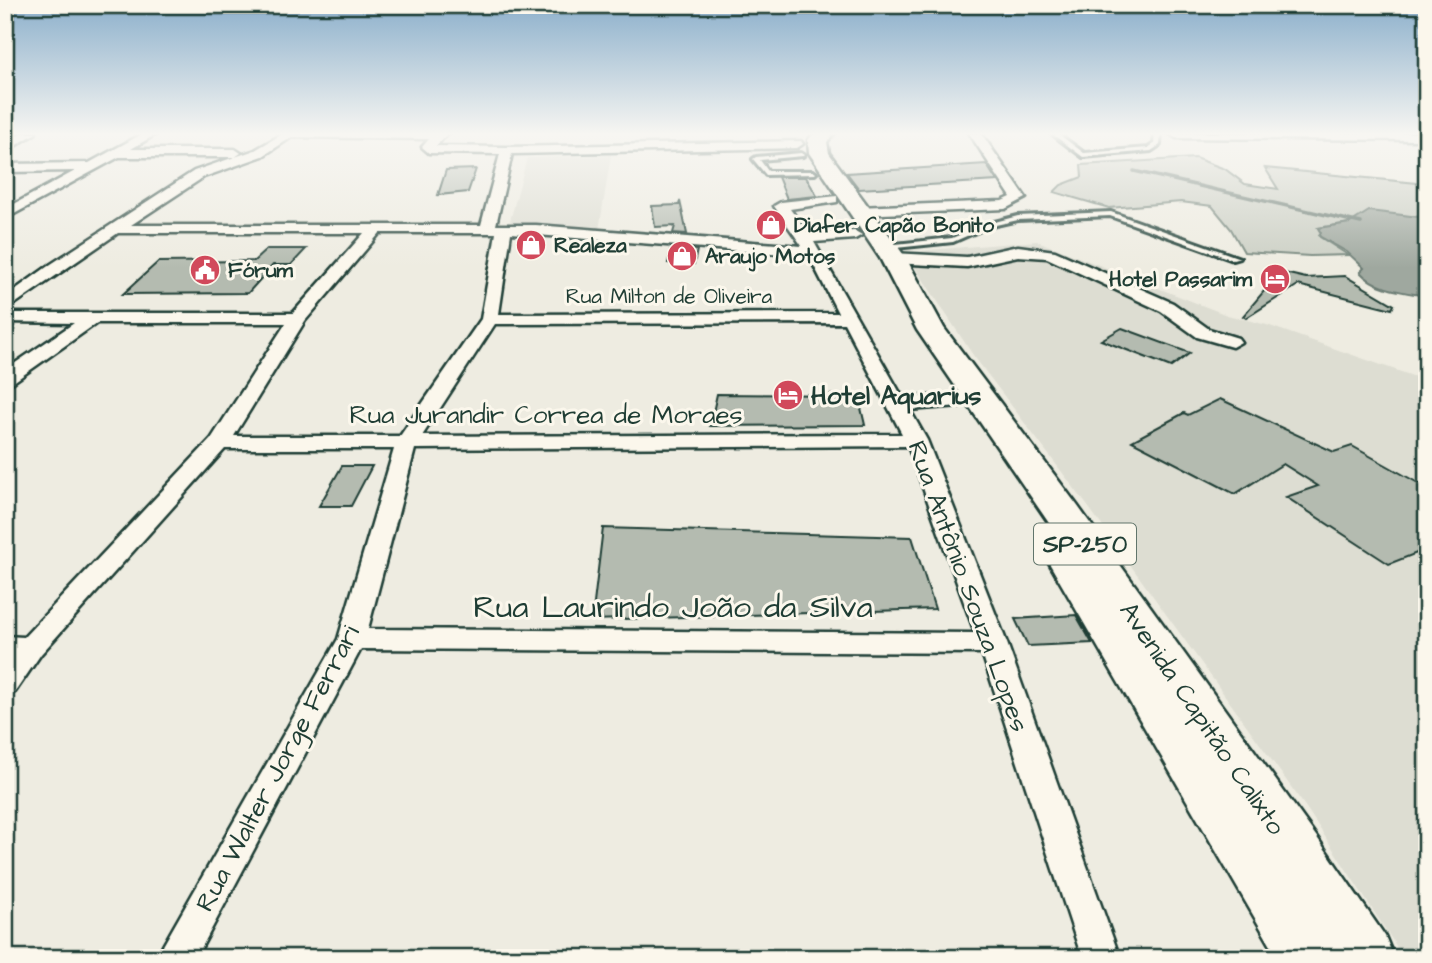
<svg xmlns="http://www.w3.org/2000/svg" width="1432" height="963" font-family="'Architects Daughter',sans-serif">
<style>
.built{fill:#ddddd2}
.green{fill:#cbcfc4;stroke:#75867c;stroke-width:2}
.water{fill:#9fa89f;stroke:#6c7d74;stroke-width:2}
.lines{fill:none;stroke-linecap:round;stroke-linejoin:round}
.stream{stroke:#6c7d74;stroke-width:3.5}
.building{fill:#b4bbb0;stroke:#1f3d34;stroke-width:2}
.lane-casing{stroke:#1f3d34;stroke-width:6}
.street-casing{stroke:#1f3d34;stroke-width:5}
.secondary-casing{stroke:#1f3d34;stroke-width:5}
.primary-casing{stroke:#1f3d34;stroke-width:5}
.lane{fill:#fbf7ec;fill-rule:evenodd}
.street{fill:#fbf7ec;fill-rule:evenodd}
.secondary{fill:#fbf7ec;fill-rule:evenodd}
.primary{fill:#fbf7ec;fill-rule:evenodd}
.labels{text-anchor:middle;stroke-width:6;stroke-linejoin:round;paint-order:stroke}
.far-poi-label{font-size:21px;font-weight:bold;fill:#1f3d34;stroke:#fbf7ec;text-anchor:start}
.far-street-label{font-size:21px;fill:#1f3d34;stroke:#fbf7ec}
.shield{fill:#fbf7ec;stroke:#61756b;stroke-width:2}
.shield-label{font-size:24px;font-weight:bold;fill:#1f3d34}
.poi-label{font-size:26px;font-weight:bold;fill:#1f3d34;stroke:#fbf7ec;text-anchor:start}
.street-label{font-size:26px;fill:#1f3d34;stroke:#fbf7ec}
.near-street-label{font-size:32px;fill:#1f3d34;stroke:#fbf7ec}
</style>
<rect width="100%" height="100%" fill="#eeece1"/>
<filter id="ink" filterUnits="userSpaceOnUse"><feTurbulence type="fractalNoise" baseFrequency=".0143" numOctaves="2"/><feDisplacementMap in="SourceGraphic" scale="14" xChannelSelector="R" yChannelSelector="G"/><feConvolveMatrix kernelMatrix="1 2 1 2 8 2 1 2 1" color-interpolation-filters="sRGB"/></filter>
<g filter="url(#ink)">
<!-- built -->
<path class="built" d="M611,155L599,230L516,224L510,221L527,158Z
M1037,241L1227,315L1267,325L1427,381V958H1404L1307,809L1087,505L973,355L905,252Z"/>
<!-- green -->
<path class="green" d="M1195,158L1225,169L1245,184L1278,189L1265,168L1427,184V218L1398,215L1318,228L1321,233L1320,237L1348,255L1310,256L1244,252L1231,229L1212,206L1181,202L1109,208L1054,192L1061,185L1082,177L1081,165Z"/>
<!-- water -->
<path class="water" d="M1369,211L1427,218V296C1404,292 1376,290 1360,272L1364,268L1347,252L1319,236L1321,233L1318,228L1350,223Z"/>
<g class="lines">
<!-- stream -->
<path class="stream" d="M1134,171L1361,223"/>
</g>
<!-- building -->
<path class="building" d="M986,164L997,181L859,189L847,173Z
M476,169L468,192L438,195L446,170Z
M778,177H806L817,196L787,199Z
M680,201L687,234L673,233L675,226L655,227L652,206L679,205Z
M671,248L697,250L694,264L668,263Z
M267,249H306L291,265H273L248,293L123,294L158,262L254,261Z
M1280,272L1306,278L1345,276L1394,305L1392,309L1298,285L1246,318L1243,316Z
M1122,328L1190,353L1171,367L1101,340Z
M717,394L858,395L865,425L710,426Z
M1220,399L1334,452L1352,446L1427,488V549L1389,564L1286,497L1318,486L1283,464L1235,494L1132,441L1184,413L1188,415Z
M342,466H372L351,506H319Z
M603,528L912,537L935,609L592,620Z
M1076,615L1092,643L1028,646L1015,619Z"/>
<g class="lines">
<!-- lane casing -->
<g class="lane-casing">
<path id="lane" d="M1051,133H1057L1084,153L1148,148L1154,144L1155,133H1161L1160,145L1151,151L1083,157Z
M801,153L804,155L803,156L760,160L768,171H813L816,173L815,174L766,175L753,159L756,157Z
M1111,212L1240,258L1233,260L1110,216L1018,220L987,227L953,242L886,249L883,247L886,245L952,238L983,225L1018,216Z"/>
</g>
<!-- street casing -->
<g class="street-casing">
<path id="street" d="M22,133H36L5,152V143Z
M144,133H158L131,149H235L241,153L235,157H119L5,219V209L75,171L5,172V164L89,163Z
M284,133H448L436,146L507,147L801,141L803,144L797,148L512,154L496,225H536L802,246L774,206L781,202L837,196V202L790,209L808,233L855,231L862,235L855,239L814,242L903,398L960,394L967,396L970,400L967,404L960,406L910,410L927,440L1007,643L1120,958H1082L982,653L361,649L196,958H156L338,639L394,449H225L41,654L15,692L5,695V662L9,656H5V636L24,637L211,439L286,323H97L12,383L5,385V370L74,323L5,322V297L51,264L194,171L255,150ZM292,137L429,139L422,147L429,153L500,154L481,225H131L204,177L263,156ZM118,233H364L293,313H14L6,310ZM380,233H496L481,319L400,436H234L305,321ZM511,233L809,256L838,313L499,314ZM844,323L902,434L422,436L495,324ZM908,446L975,633L368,629L415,449Z
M969,133H981L1026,198L1005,209L858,215L851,211L858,207L1002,201L1011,197Z
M1018,246L1055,251L1173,303L1209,329L1238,338L1241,342L1232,347L1197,337L1161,311L1047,258L1018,256L967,267L893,263L885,258L893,253L967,257Z"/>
</g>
<!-- secondary casing -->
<g class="secondary-casing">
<path id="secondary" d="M1168,133H1427V140L1176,138Z"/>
</g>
<!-- primary casing -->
<g class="primary-casing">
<path id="primary" d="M814,133H835L827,142L829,153L906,258L944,328L1077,505L1316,836L1385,936L1394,958H1278L1048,561L1054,552L1066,548L917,330L880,258L809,153L808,140Z"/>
</g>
<!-- lane -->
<use href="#lane" class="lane"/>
<!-- street -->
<use href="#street" class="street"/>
<!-- secondary -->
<use href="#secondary" class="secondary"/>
<!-- primary -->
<use href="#primary" class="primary"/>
</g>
</g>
<!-- sky -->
<linearGradient id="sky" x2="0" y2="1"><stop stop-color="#8bafcb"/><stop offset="0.5" stop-color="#f7f6f2"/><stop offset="1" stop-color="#f7f6f2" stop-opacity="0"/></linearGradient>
<rect width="1432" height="268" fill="url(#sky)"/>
<!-- icons -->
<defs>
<g id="shop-disc" transform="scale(1.575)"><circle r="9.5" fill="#d1495b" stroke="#fbf7ec"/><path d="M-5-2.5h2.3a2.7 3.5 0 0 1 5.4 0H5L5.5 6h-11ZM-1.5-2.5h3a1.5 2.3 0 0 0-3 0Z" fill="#fff"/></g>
<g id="civic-disc" transform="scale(1.575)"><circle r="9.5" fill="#d1495b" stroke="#fbf7ec"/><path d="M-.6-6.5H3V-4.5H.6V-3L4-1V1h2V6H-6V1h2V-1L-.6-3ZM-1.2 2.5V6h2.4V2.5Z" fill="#fff"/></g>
<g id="hotel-disc" transform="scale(1.575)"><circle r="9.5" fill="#d1495b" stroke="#fbf7ec"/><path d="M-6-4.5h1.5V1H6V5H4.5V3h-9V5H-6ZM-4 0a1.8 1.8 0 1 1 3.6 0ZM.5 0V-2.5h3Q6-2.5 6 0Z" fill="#fff"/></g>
</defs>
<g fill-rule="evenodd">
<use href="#shop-disc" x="771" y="225"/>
<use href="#shop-disc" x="531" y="245"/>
<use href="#shop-disc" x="682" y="256"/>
<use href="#civic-disc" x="205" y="270"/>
<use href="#hotel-disc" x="1275" y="279"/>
<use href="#hotel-disc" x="788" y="395"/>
</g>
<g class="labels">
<!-- far-poi labels -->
<g class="far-poi-label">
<text x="794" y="232">Diafer Capão Bonito</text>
<text x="554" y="252">Realeza</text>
<text x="705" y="263">Araujo Motos</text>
<text x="228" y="277">Fórum</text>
<text x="1252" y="286" text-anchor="end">Hotel Passarim</text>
</g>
<!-- far-street labels -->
<g class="far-street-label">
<text x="669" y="303">Rua Milton de Oliveira</text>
</g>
<!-- shield labels -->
<rect class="shield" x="1034" y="523.5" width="102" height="41" rx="5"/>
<g class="shield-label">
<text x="1085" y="552">SP-250</text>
</g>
<!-- poi labels -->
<g class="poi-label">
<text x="811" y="404">Hotel Aquarius</text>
</g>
<!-- street labels -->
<g class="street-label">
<text x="546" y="423">Rua Jurandir Correa de Moraes</text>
<text transform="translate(969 586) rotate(70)" y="9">Rua Antônio Souza Lopes</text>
<text transform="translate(1203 718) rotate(56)" y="9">Avenida Capitão Calixto</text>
<text transform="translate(277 768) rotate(-62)" y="9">Rua Walter Jorge Ferrari</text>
</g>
<!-- near-street labels -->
<g class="near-street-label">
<text x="673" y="617">Rua Laurindo João da Silva</text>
</g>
</g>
<!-- margin -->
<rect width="1432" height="963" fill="none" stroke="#fbf7ec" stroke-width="28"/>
<rect x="14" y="14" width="1404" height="935" fill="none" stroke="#1f3d34" stroke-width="2.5" filter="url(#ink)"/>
</svg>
